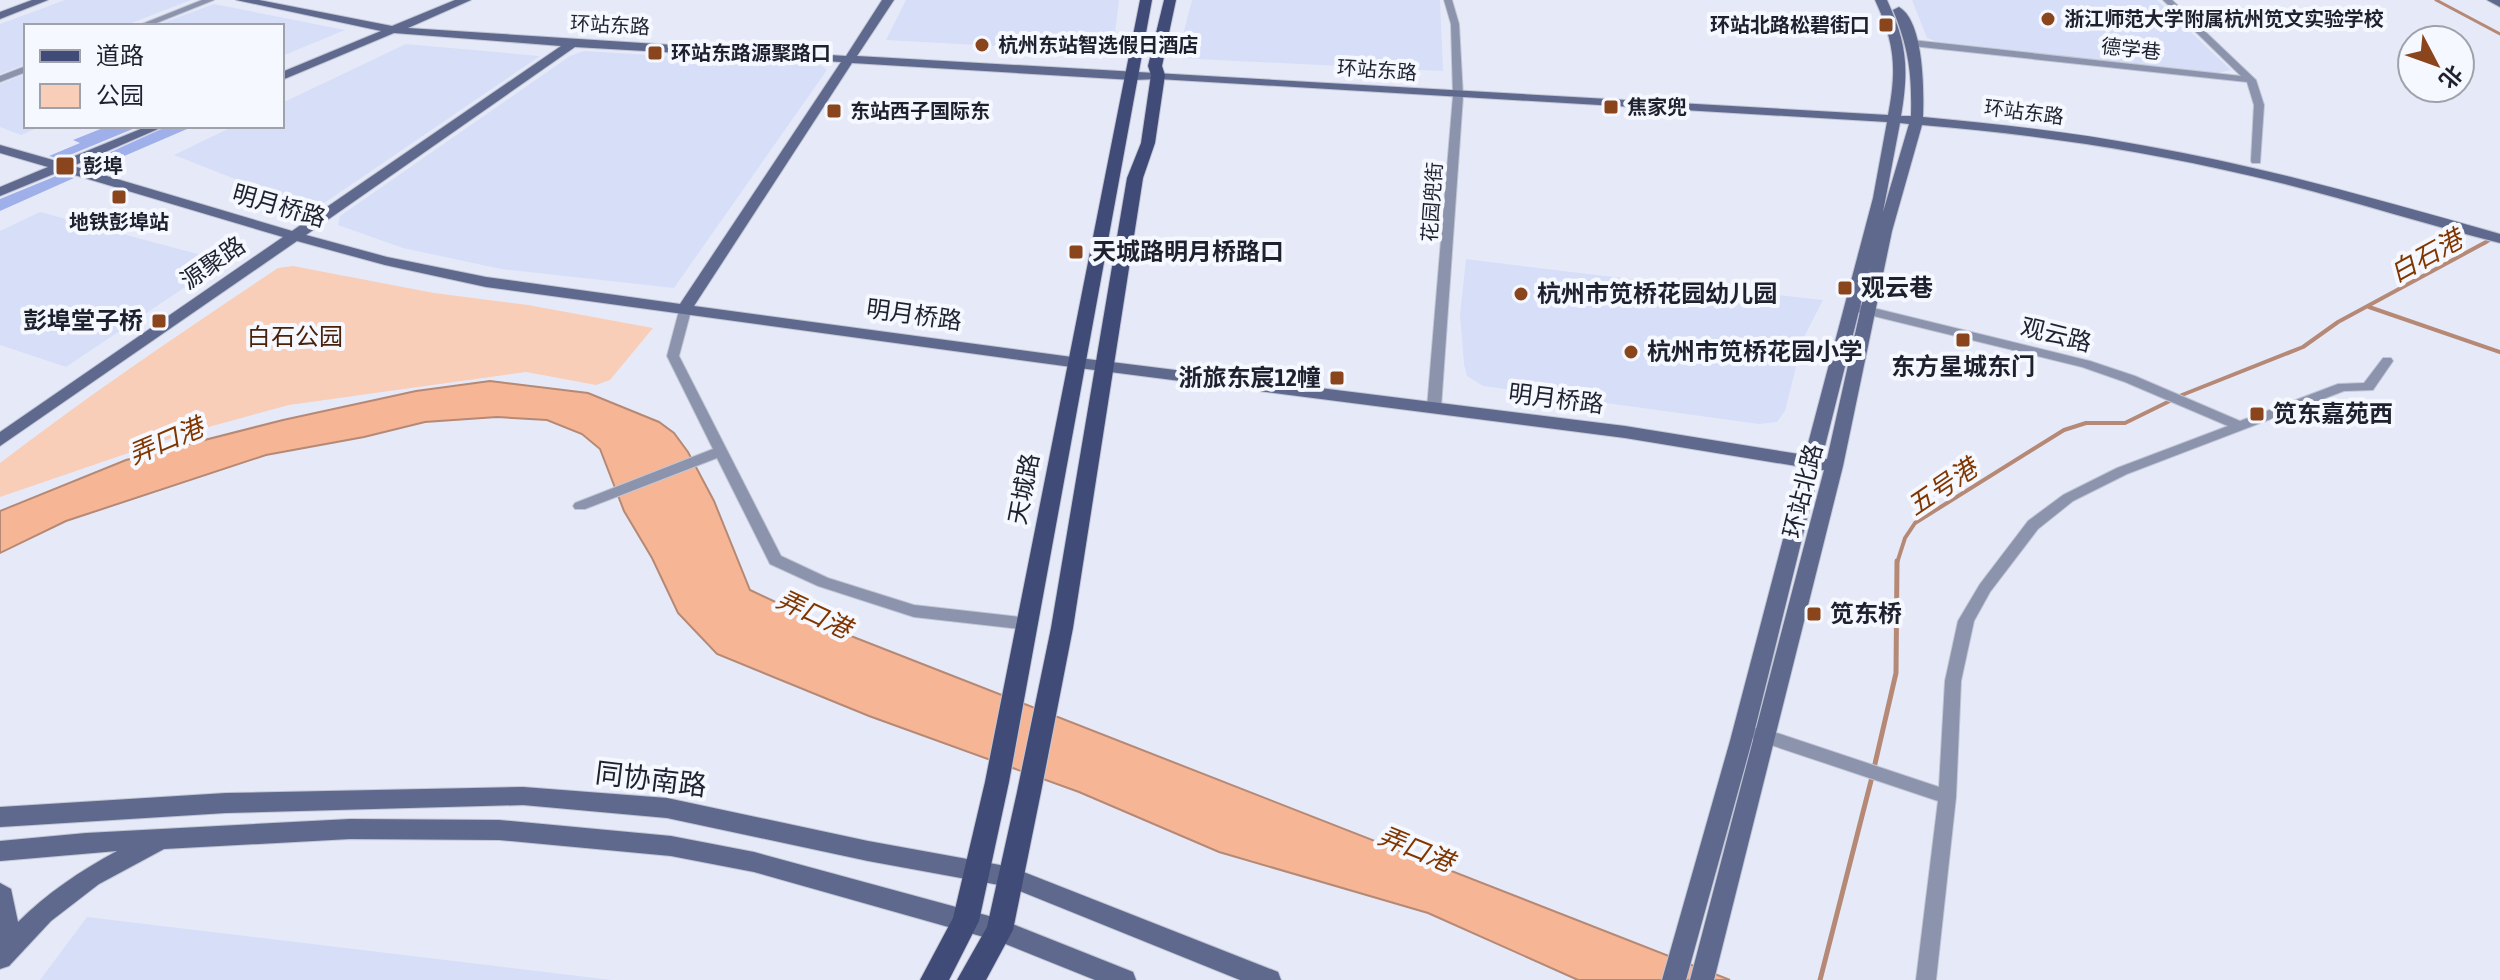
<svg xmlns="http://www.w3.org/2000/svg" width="2500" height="980" font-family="'Asap Condensed','Noto Sans SC',sans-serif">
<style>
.built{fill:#d7def8}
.green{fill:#f8ceb9}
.water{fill:#f6b594;stroke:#b58975;stroke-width:2}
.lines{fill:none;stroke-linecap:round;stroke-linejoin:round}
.stream-far2{stroke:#b58975;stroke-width:3}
.stream-far1{stroke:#b58975;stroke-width:4}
.stream{stroke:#b58975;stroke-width:5}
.building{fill:#9fafea}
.street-casing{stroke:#c2c6d4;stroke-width:2}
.secondary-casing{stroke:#c2c6d4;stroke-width:2}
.primary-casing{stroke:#c2c6d4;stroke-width:2}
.street{fill:#8b93ad;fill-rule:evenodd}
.secondary{fill:#5f698e;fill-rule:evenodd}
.primary{fill:#404b77;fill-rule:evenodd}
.poi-dot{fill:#8a451c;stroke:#f6f8ff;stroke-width:3}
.labels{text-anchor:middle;stroke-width:8;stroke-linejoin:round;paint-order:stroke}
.far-poi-label{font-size:20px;font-weight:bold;fill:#1e222e;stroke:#f6f8ff;text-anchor:start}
.far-street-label{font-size:20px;fill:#1e222e;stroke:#f6f8ff}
.street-label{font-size:24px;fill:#1e222e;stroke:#f6f8ff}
.poi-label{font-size:24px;font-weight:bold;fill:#1e222e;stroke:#f6f8ff;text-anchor:start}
.park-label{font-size:24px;fill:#4a2109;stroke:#f6f8ff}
.water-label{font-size:26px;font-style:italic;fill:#813600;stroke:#f6f8ff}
.near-street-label{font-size:28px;fill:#1e222e;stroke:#f6f8ff}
</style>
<rect width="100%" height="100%" fill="#e6eaf8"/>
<!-- built -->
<path class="built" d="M65,0H191L124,26H26V64L0,74V24Z
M906,0H1119L1114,42L1105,49L1086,51L886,40Z
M1192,0H1440L1443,71L1177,58Z
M1912,0H2157L2231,70L2217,73L1947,45L1927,38Z
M214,4L345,30L282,56V26H154Z
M406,44L540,56L314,210L174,155L234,126H282V103Z
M584,51L820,65L827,70L674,288L501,269L403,248L338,225L340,216L570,56Z
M26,74V126H42L21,135L0,127V84Z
M40,212L224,261L66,367L0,345V231Z
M1466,259L1579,273L1823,300L1803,339L1785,411L1777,422L1759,424L1483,386L1467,376L1464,364L1460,315Z
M87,917L612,980H40Z"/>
<!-- green -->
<path class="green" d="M293,266L434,293L528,305L653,328L610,380L596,385L526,372L289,405L187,433L0,497V463C90,394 184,331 278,268Z"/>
<!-- water -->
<path class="water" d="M490,381L588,393L659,422L674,433L688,452L714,501L750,590L833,629L1730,980H1578L1428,913L1219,852L1079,792L869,716L717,654L678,613L652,558L624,511L600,449L582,434L547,420L497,417L425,422L364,437L266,455L66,521L0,553V511L126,460L283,420L416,391Z"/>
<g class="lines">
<!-- stream-far2 -->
<path class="stream-far2" d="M2436,0L2500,34
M2483,244L2500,235"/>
<!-- stream-far1 -->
<path class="stream-far1" d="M2369,307L2500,352
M1897,563L1905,538L1915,523L2064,430L2086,423H2125L2182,395L2303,347L2338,322L2486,242"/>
<!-- stream -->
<path class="stream" d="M1874,768L1896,673L1897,561
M1820,980L1872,777"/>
</g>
<!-- building -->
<path class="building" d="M108,126H140L60,159L49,156L80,143L73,140Z
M168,126H194L94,169L82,165Z
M61,174L74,178L0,211V199Z"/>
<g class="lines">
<!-- street casing -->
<g class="street-casing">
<path id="street" d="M202,0H214L149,26H137Z
M1444,0H1452L1459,24L1463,96L1441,408L1434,412L1427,408L1453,96L1451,24Z
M2163,0H2172L2256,80L2264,105L2260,163H2252L2251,161L2254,105L2247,82L1912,46L1907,43L1912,40L2241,76Z
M26,66V72L0,82V76Z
M686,303L692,307L679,356L781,556L828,578L914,605L1029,618L1034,620L1037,624L1034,628L1029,630L914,617L818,586L770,564L717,458L585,509H575L573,506L575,503L713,449L667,356L680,307Z
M1857,304L2090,361L2135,376L2240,421L2338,384L2364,383L2383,358H2391L2393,361L2373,390L2344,391L2127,474L2073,501L2038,529L1990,592L1974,621L1961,681L1956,797L1936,980H1916L1938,801L1753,739L1751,734L1753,729L1759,727L1939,787L1945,681L1958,621L1980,584L2028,521L2063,495L2117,468L2228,426L2125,382L2082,367L1853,311L1851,308L1853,305Z"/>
</g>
<!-- secondary casing -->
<g class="secondary-casing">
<path id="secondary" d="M32,0H48L0,19V12Z
M236,0H259L392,26L455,0H471L408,28L846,56L882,0H894L857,56L1888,115C1897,69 1895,43 1875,0H1887C1907,43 1909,69 1901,116H1911C1912,75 1909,49 1893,10L1899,7C1924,21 1924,91 1923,117C1998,124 2073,132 2146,146C2266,167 2383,201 2500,234V243C2415,222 2332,194 2247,175C2140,150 2032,134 1922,125L1892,231L1843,466L1714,980H1690L1824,470H1819L1752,741L1686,980H1662L1730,741L1802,467L1625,438L1079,368L486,287L385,265L297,241L0,446V432L283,237L61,171L0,196V187L48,167L0,153V145L60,162L148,126H165L73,166L292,231L561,46L394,33L282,80V72L381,31ZM575,47L841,62L680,304L486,277L387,257L306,235ZM852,63L1133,80L1158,79L1887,122L1873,198L1805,455L1625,426L1079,358L694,306ZM1900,123L1909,124L1883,212ZM1870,267L1827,459L1822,458Z
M2487,0H2500V7Z
M523,787L667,798L868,841L1011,867L1278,972L1281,980H1240L1010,887L868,861L667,818L523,805L226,813L0,827V807L226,793Z
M350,819L499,820L671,836L754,852L1000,919L1133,972L1136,980H1095L998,941L754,872L671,856L499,840L350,839L164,849L99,884L51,921L9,966L0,969V883L11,889L18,922C47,893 80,871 117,851L0,861V841L86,833Z"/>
</g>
<!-- primary casing -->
<g class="primary-casing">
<path id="primary" d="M1140,0H1152L1009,782L979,921L949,980H920L953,918L985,782Z
M1164,0H1176L1162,66L1165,75L1155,143L1143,178L1073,628L1041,792L1013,930L986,980H957L987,927L1017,792L1051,628L1127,178L1141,143L1151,75L1148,66Z"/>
</g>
<!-- street -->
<use href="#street" class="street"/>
<!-- secondary -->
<use href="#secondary" class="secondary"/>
<!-- primary -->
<use href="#primary" class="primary"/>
</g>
<!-- markers -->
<g class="poi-dot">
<circle cx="2048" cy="19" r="8"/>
<rect x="1878" y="17" width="16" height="16" rx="4"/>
<circle cx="982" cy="45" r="8"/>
<rect x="647" y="45" width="16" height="16" rx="4"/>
<rect x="1603" y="99" width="16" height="16" rx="4"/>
<rect x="826" y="103" width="16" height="16" rx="4"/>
<rect x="55" y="156" width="20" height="20" rx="4"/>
<rect x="111" y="189" width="16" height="16" rx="4"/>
<rect x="1068" y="244" width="16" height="16" rx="4"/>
<rect x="1837" y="280" width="16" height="16" rx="4"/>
<circle cx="1521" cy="294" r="8"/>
<rect x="151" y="313" width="16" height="16" rx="4"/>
<rect x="1955" y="332" width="16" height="16" rx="4"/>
<circle cx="1631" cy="352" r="8"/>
<rect x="1329" y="370" width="16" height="16" rx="4"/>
<rect x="2249" y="406" width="16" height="16" rx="4"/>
<rect x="1806" y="606" width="16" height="16" rx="4"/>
</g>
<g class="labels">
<!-- far-poi labels -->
<g class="far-poi-label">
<text x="2064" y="26">浙江师范大学附属杭州笕文实验学校</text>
<text x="1870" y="32" text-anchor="end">环站北路松碧街口</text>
<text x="998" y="52">杭州东站智选假日酒店</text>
<text x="671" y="60">环站东路源聚路口</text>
<text x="1627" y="114">焦家兜</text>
<text x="850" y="118">东站西子国际东</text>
<text x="83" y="173">彭埠</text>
<text x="119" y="229" text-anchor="middle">地铁彭埠站</text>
</g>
<!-- far-street labels -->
<g class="far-street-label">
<text transform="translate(610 25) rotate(3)" y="7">环站东路</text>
<text transform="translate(2131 49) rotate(6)" y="7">德学巷</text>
<text transform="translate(1377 70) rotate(4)" y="7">环站东路</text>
<text transform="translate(2024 112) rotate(7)" y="7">环站东路</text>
<text transform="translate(1432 202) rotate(-86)" y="7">花园兜街</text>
</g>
<!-- street labels -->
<g class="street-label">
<text transform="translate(279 206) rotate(16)" y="8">明月桥路</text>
<text transform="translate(213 263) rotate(-35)" y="8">源聚路</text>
<text transform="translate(914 315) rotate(8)" y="8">明月桥路</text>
<text transform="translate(2056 335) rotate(14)" y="8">观云路</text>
<text transform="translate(1556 399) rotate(7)" y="8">明月桥路</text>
<text transform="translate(1024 489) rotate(-79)" y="8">天城路</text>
<text transform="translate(1803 491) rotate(-76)" y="8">环站北路</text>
</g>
<!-- poi labels -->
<g class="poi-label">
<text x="1092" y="260">天城路明月桥路口</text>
<text x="1861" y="296">观云巷</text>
<text x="1537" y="302">杭州市笕桥花园幼儿园</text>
<text x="143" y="329" text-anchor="end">彭埠堂子桥</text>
<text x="1647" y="360">杭州市笕桥花园小学</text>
<text x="1963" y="375" text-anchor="middle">东方星城东门</text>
<text x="1321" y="386" text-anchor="end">浙旅东宸12幢</text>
<text x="2273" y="422">笕东嘉苑西</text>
<text x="1830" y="622">笕东桥</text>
</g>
<!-- park labels -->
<g class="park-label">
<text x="295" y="345">白石公园</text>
</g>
<!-- water labels -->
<g class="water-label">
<text transform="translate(2426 256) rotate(-29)" y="9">白石港</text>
<text transform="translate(166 441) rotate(-23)" y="9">弄口港</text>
<text transform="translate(1942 487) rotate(-34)" y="9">五号港</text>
<text transform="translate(814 614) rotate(25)" y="9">弄口港</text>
<text transform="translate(1416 849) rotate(22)" y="9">弄口港</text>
</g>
<!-- near-street labels -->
<g class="near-street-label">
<text transform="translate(651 779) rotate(7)" y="10">同协南路</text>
</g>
</g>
<!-- legend -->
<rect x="24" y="24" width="260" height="104" fill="#f6f8ff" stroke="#a0a2ab" stroke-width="2"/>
<rect x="40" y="50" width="40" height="12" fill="#404b77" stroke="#a0a2ab" stroke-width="2"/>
<text x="96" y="64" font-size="24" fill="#1e222e">道路</text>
<rect x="40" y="84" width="40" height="24" fill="#f8ceb9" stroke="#a0a2ab" stroke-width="2"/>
<text x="96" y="104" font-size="24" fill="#1e222e">公园</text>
<!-- north arrow -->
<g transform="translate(2436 64) rotate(131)"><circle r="38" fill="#f6f8ff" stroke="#a0a2ab" stroke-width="2"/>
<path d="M0-6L14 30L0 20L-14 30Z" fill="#8a451c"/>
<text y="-12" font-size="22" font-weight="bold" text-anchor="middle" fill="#1e222e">北</text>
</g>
</svg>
